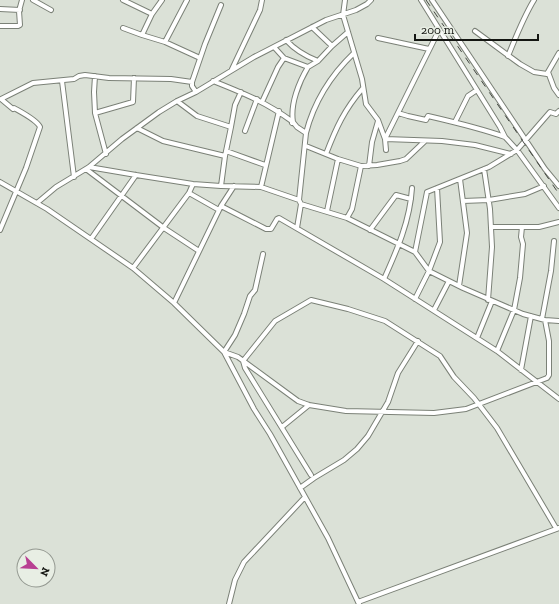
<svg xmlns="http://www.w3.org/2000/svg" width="559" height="604" font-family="'Zilla Slab',serif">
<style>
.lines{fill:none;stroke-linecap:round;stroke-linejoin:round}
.minor-casing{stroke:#7b8177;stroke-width:6}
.minor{stroke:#fff;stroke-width:4}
.rail{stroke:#444742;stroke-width:1;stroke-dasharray:7 7;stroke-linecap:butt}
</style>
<rect width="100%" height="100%" fill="#dbe1d7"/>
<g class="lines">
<!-- minor casing -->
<g class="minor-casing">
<path id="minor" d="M33,0L51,10
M123,0L152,14
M162,0L152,14L142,35L165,42L200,58
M345,0L343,15L362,79L366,104L378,120L385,139L442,141L475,145L511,154
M421,0L500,127L505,137L517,150L559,208
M432,0L545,169L559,186
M0,9L20,10
M0,26H18L20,25L19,11L22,0
M312,27L332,46
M123,28L142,35
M475,31L520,64L534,72L547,74L548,72
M378,38L429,49
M286,40C295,50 305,56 318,61
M165,42L187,0
M559,53L548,72L554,88L559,95
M508,56C516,37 523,18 534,0
M308,67L318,61L332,46L348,32
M232,69L260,10L262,0
M62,81L74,177
M213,81C243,93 266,102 293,122C290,104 299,82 308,67L284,58L274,47
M196,92L192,86V82L205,44L221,5
M177,101L197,116L231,127L225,156L221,186
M262,102L278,67L284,58
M95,113L94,92L95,76
M398,113L408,116L426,120L428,116C454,122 480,128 505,137
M455,122L468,96L477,90
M292,123L293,122L297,127L306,133C314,102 331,75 354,53
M231,127L235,105L241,92
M137,128L163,141L225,156
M245,131L257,99
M306,146L338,159L361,166L377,165L400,161L406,159L425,141
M386,150L385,139L439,30
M226,151L265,165
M106,154L95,113L133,102L134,78
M326,154C336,128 344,110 363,88
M369,166L372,142L378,121
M89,167L136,175L193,184L221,186L261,187L299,200L301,204L347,218L415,252L429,271L463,288L523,314L545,320L559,321
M86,169L164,228L199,251
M484,169L490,209L492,247L488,300
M0,182L47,209L133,268L174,303L224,352L254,409L270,434L328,538L359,604
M261,187L279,111
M189,193L219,210
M299,200L306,133
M463,201L489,200L525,194L544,186
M37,203L56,187L89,167L122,139L159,112L177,101L196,92L254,57L326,20L356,10L367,4L371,0
M221,206L234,186
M327,211L338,159
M347,218L352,209L361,166
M491,227H539L559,222
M297,228L301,204
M0,230L26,168L40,127C37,120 21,112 14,108L13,109L1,99L33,83L74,79L79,76L85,75L109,78L171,79L192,82
M370,230L396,195L411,199
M91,239L136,175
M415,252L427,192L489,167L517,150L550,112L556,114L559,111
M263,254L255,290L250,296L244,314L235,335L224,352L238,357L298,401L309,405L346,411L434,413L466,409L547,378L549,375V341L545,320
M133,268L189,193L193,184
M384,279C397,250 410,221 412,188
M459,286L467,233L460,179
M415,299L429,271L440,242L437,188
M174,303L221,206L266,229H271L277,219L279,218L384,279L497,351L559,399
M434,310L449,281
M542,319L551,271L554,241
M477,338L492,301
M497,351L514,310L520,278L523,244L521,237L522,227
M521,370L531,316
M282,427L309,405
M311,475L245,368L243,361L275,321L311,300L348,309L385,321L440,356L454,377L474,398L497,428L556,528
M300,488L314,478L344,460L357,449L368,436L388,402L398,373L418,341
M358,602L559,528
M229,604L235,580L244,562L305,497"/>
</g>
<!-- minor -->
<use href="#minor" class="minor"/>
<!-- rail -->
<path class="rail" d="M426,0L559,194"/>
</g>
<!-- north arrow -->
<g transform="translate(36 568) rotate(114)"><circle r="19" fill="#e8eee4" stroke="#939890"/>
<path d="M0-3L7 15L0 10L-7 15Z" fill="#b83f92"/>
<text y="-6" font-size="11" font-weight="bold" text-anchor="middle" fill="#141612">N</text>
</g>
<!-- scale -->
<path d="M415 34v6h123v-6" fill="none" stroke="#141612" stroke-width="2"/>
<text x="421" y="34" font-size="12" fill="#141612" stroke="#e8eee4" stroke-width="3" paint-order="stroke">200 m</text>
</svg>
